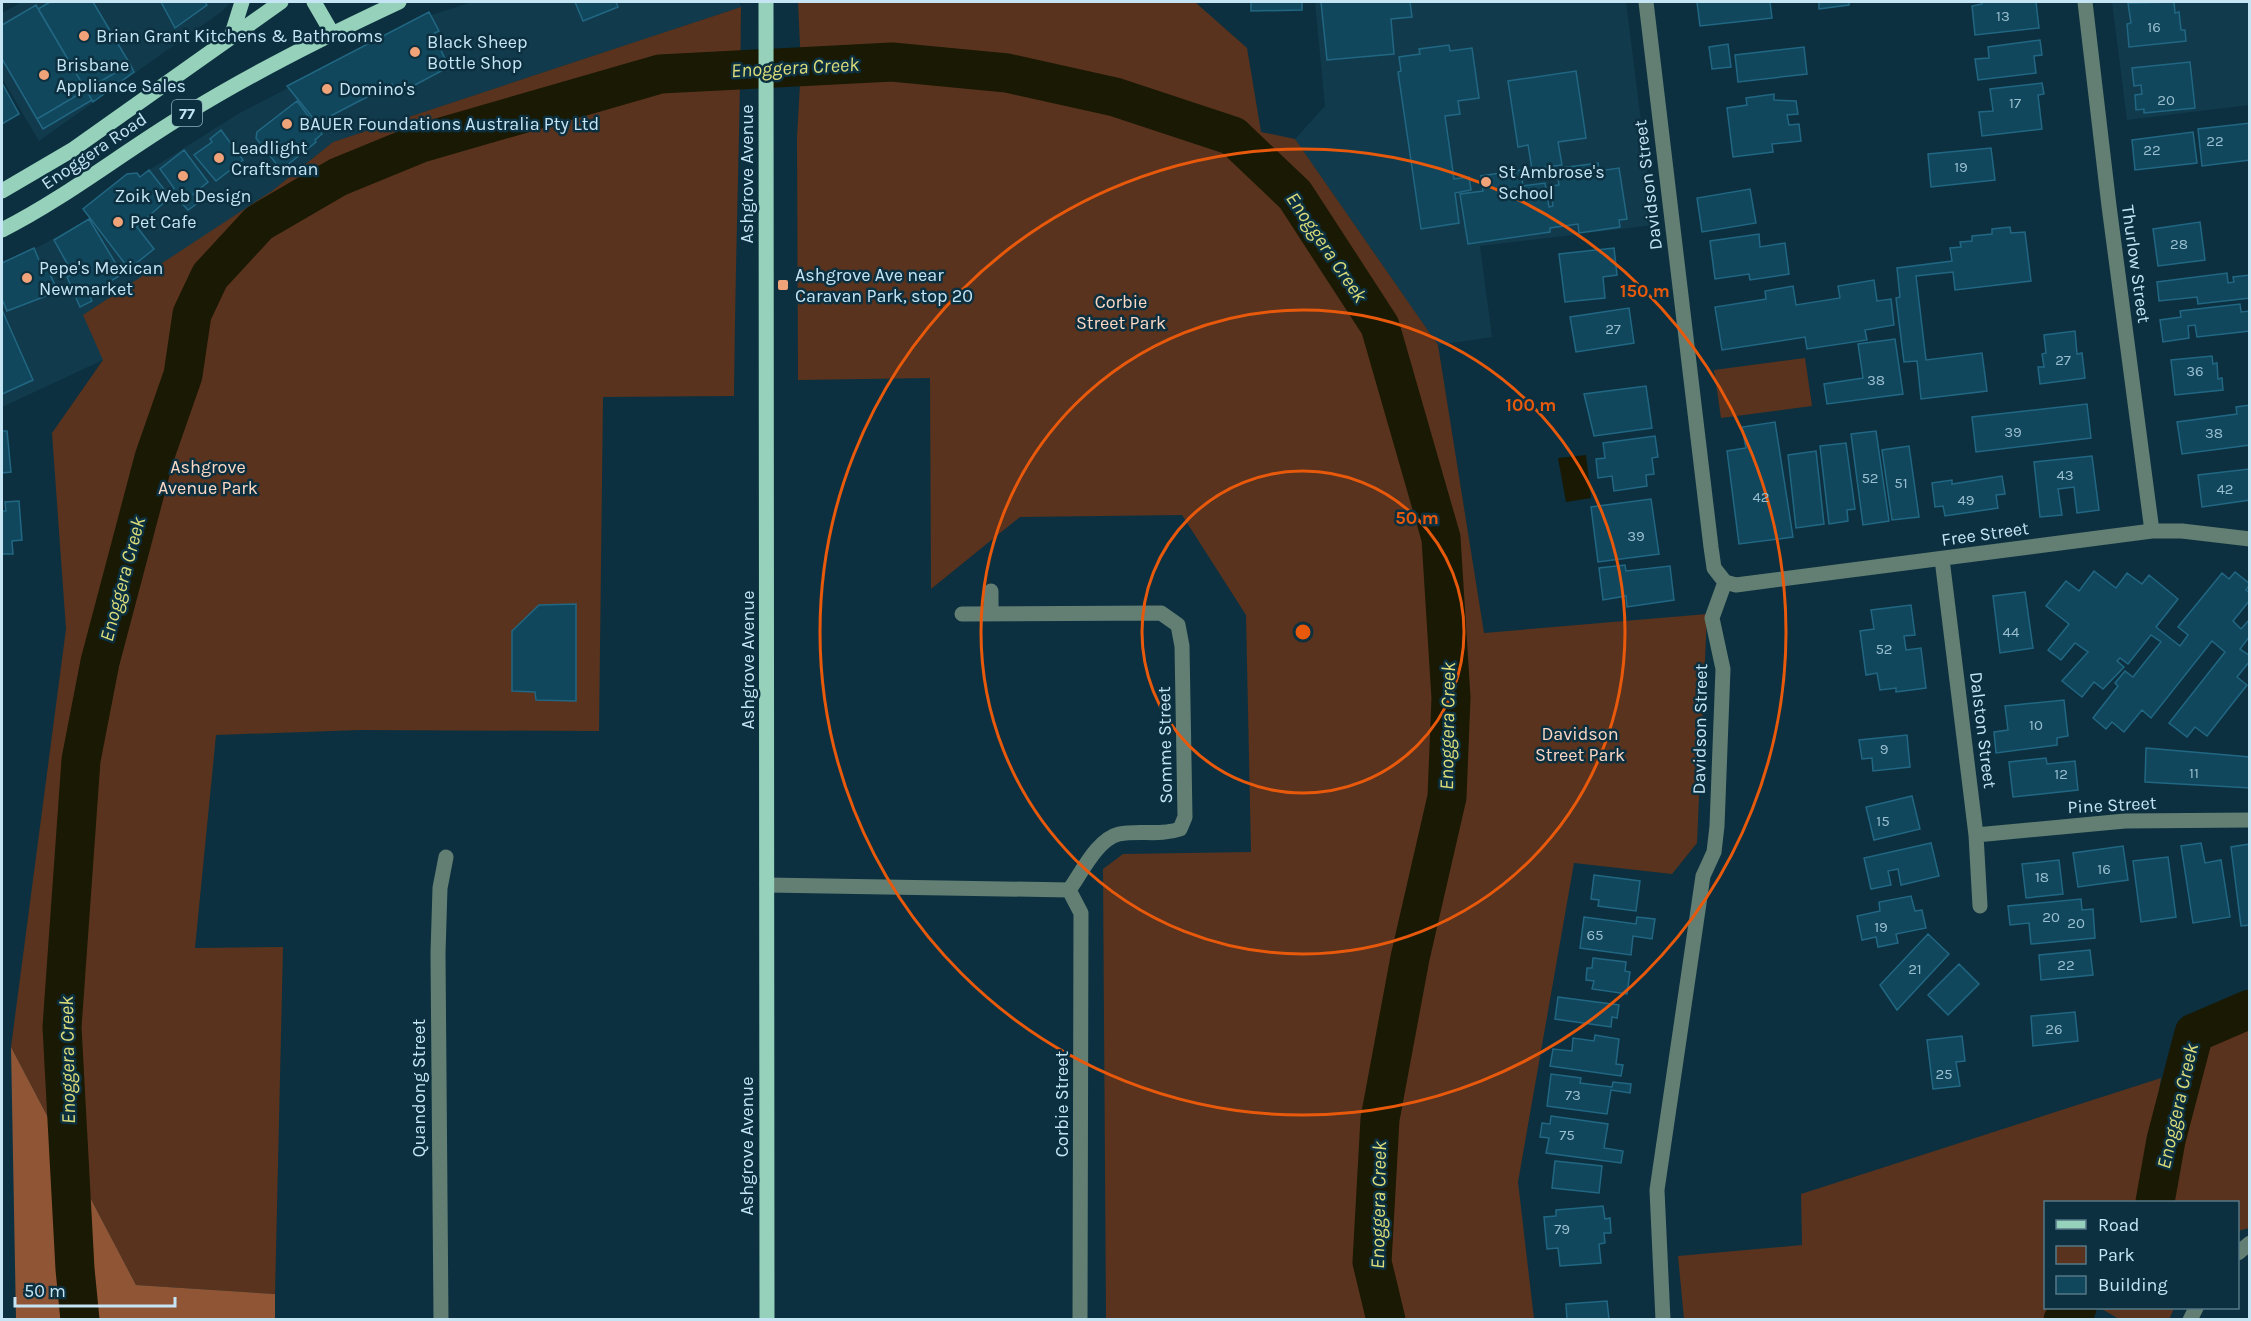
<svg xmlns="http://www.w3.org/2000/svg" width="2251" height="1321" font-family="Karla,sans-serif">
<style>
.built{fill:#113b4c}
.green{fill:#59331d}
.forest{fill:#905534}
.water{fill:#191904}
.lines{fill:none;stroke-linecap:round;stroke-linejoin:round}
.river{stroke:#191904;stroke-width:39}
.building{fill:#11475c;stroke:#216783;stroke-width:1.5}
.minor{stroke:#637f73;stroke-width:15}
.major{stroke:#96d2bb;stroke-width:15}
.ring{fill:none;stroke:#e8590c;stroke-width:3}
.poi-dot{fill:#f0a279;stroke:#0c303f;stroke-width:2}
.labels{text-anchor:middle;stroke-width:5;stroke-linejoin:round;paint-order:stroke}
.number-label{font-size:15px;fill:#98becf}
.shield{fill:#0c303f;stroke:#8eafbe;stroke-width:1.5}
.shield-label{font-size:16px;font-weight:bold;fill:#c5e5f5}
.poi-label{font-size:18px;fill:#c5e5f5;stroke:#0c303f;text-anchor:start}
.street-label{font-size:18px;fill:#c5e5f5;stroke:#0c303f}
.park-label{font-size:18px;fill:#fcd7c4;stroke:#0c303f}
.water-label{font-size:20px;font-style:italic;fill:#dcdc7a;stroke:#0c303f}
.centre{fill:#e8590c;stroke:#0c303f;stroke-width:3}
.ring-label{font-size:18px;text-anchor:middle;font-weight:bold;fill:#e8590c;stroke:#0c303f;stroke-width:5;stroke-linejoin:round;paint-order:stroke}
</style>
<rect width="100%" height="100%" fill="#0c303f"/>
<!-- built -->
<path class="built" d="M22,2H231L221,12L39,141L2,78V13Z
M472,2H739L741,7L333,142L272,191L103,360L2,407V263L40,246L90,218L149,170L238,114L422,18Z
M1315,2H1626L1654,225L1480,246L1492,337L1438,345L1295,139L1325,106Z
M2112,2H2249V105L2127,120Z"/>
<!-- green -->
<path class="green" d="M798,2H1195L1247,48L1261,132L1295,139L1438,345L1484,633L1707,614L1697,843L1672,874L1574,863L1518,1182L1534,1319H1106L1103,869L1123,854L1251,852L1246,615L1182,515L1020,517L931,589L930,378L798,380L797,137L801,67Z
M741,7C740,137 735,266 734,396L603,397L599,731L360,730L216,735L195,948L283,947L275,1294L136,1285L11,1047L66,629L52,433L103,360L83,315L272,191L333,142Z
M1805,358L1812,406L1721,418L1714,370Z
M2249,1009V1228L2238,1231V1202H2155L2166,1140L2194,1033Z
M2161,1078L2142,1202H2046V1308H2056L2042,1319H1684L1678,1256L1802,1245L1801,1194Z
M2100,1308H2174L2169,1320L2119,1319Z"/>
<!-- forest -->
<path class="forest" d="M11,1047L136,1285L275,1294V1319H16Z"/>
<!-- water -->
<path class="water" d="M1586,455L1591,498L1566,502L1558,458Z"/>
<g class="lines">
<!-- river -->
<path class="river" d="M2155,1202L2166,1140L2194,1033L2250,1009
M80,1320L75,1269L62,1027L81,760L100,662L154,458L183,375L192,314L210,276L259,223L338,177L421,143L660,74L892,62L1007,73L1115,97L1233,136L1295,195L1380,326L1441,538L1451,698L1447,797L1410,958L1380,1119L1372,1262L1386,1320
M2063,1320L2077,1308"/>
</g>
<!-- building -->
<path class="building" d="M50,2H93L130,64L86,90L38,9Z
M161,2H205L207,5L175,28Z
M575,2H616L618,7L583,21Z
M1251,2H1302V10L1251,11Z
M1321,2H1410L1412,17L1391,19L1394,54L1327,60Z
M1697,2H1770L1772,18L1700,26Z
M1819,2H1849V5L1819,9Z
M1982,2H2036L2039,28L1975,35L1972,6L1982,4Z
M2174,2L2175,13L2179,12L2181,30H2185L2186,41L2129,47L2127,24L2131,23L2128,3Z
M36,5L86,90L37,119L2,59V25Z
M429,12L439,31L433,34L449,67L398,94L392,84L317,123L287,86Z
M2040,40L2042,55L2034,56L2036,73L1978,80L1975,59L1989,58L1988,47Z
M1728,44L1731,67L1712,69L1709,47Z
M1449,45L1450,51L1472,48L1479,98L1458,101L1460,114L1445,116L1454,179L1469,177L1471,190L1455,193L1459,223L1421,229L1398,72L1401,71L1399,57L1420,54L1419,49Z
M1804,47L1807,74L1738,82L1735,55Z
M2190,62L2195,108L2144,113V109L2136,110L2135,95L2142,94L2141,85L2134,86L2132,68Z
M130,64L134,72L93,102L86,90Z
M1576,71L1586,138L1558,142L1562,165L1532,169L1528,145L1518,147L1508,81Z
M2,83L19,114L2,124Z
M2042,83L2044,94L2038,95L2042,129L1982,136L1979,112L1993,111L1990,89Z
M86,90L92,100L43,129L37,119Z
M1774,94V100L1796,101L1798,114L1787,115L1789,125L1799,124L1801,141L1772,144L1773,152L1733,157L1727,108L1747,105L1746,98Z
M297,101L322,134L315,140L316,142L281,170L256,138L257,132Z
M2250,123V160L2202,166L2198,129Z
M221,130L243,160L216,181L194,155L212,142L210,139Z
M2193,132L2197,163L2135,170L2132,140Z
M1991,148L1995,180L1931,187L1928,154Z
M184,150L208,182L193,194L199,202L188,210L170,191L174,188L160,169Z
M1598,163L1599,171L1619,168L1627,219L1619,220L1620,227L1579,233L1578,224L1550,228V232L1468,244L1460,194L1483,191L1481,176L1521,170L1523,186L1545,183L1549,207L1553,206L1550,186L1559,185L1558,179L1562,178L1561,168Z
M149,170L170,197L137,227L154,249L129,269L83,209L127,174L137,173L140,177Z
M1750,189L1756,223L1702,232L1697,198Z
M89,219L122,274L89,295L92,301L80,307L67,277L73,274L54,240Z
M2200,222L2205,260L2158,266L2153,229Z
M2010,227L2011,233L2025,232L2031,281L1955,290L1953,272L1916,276L1926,360L1982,353L1987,391L1921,399L1917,361L1904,362L1896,298L1900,297L1897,268L1952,261L1950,248L1961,247L1960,242L1972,241V236L1992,234V229Z
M1759,234L1760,247L1785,243L1789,274L1750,280L1749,274L1715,279L1710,241Z
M34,248L41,265L44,269L47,268L56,287L53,288L54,293L7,311L2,299V263Z
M1614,248L1617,275L1603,277L1605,298L1565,302L1559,254Z
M2227,273L2228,283L2234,282L2233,277L2250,275V298L2198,304L2197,297L2159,301L2157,282Z
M1874,280L1877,301L1891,299L1894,325L1865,330L1867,340L1807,349L1805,337L1722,350L1715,307L1766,299L1765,291L1793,286L1796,305L1840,298L1838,286Z
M2240,304L2241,312L2250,311V331L2197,337L2195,325L2188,326L2189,338L2163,342L2160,320L2181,317L2180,311Z
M1629,308L1634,343L1576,352L1570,317Z
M2,310L33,380L2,394Z
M2075,331L2077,354L2082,353L2085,378L2040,384L2038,367H2044L2042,354L2046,353L2044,335Z
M1895,339L1903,394L1827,404L1824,384L1863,378L1858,344Z
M2212,356L2213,364L2217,363L2218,379L2222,378L2223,390L2175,395L2171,360Z
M1646,386L1652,428L1594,436L1584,394Z
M2087,404L2091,438L1976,452L1972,417Z
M2250,405V445L2182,454L2177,422L2237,414L2236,407Z
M1775,422L1793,537L1739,544L1727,451L1746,448L1742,427Z
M2,431H7L11,472L2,473Z
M1876,431L1889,521L1863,525L1851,434Z
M1655,436L1658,457L1652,458L1654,474L1646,475L1647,486L1614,491L1612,476L1598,478L1596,459L1605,458L1603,443Z
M1846,443L1855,509L1847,510L1848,521L1829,524L1820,446Z
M1909,446L1919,517L1892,520L1882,450Z
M1816,451L1824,524L1796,528L1788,455Z
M2092,456L2099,510L2077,513L2074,487L2058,489L2062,515L2040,517L2034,462Z
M2249,469L2250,500L2202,507L2198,475Z
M2002,476L2005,494L1996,495L1998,508L1945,516L1943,506L1935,507L1932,483L1952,480V484Z
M1651,499L1659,554L1598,562L1591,507Z
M19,501L22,540L12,541L13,554H2V511H6L5,502Z
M1625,565L1626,571L1670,566L1674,600L1627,607L1626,596L1603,600L1599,568Z
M2094,571L2116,588L2127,573L2142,584L2149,575L2178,599L2156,627L2180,646L2188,635L2178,627L2222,573L2229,579L2235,572L2250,584L2246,590L2250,593V600L2233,621L2241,629L2250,619V636L2240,649L2250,656V661L2237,677L2247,685L2207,736L2195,727L2187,737L2169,723L2225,652L2212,641L2151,718L2142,710L2124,732L2112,722L2106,729L2093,718L2118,686L2115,683L2125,671L2133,677L2161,642L2151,635L2128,664L2120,658L2117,661L2124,667L2103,689L2094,682L2082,697L2062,681L2088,652L2075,643L2061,660L2048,650L2069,624L2046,606L2066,581L2079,591Z
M2025,592L2033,648L2000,653L1993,596Z
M576,604V701L536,700L535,692L512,691V631L539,605Z
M1911,605L1915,635L1904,636L1906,650L1921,648L1926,688L1896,692V688L1880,690L1877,673L1866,675L1860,631L1874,629L1871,610Z
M2064,700L2068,736L2057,738V745L1996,753L1994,732L2008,730L2005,706Z
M1907,735L1910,767L1873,771L1872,758L1862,759L1859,740Z
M2146,748L2250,757V788L2145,782Z
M2046,758L2047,764L2075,761L2078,790L2013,797L2009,762Z
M1912,796L1920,829L1874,840L1866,807Z
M1931,843L1939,876L1901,885L1898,869L1888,871L1891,885L1871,889L1864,858Z
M2201,843L2205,863L2221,860L2230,917L2193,923L2181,846Z
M2250,844V925L2241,926L2231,847Z
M2123,846L2128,880L2078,887L2073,853Z
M2168,857L2176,917L2141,922L2133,861Z
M2059,860L2063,894L2026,898L2022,864Z
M1594,875L1640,881L1636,911L1598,906L1599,900L1591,899Z
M1911,896L1915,911L1922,910L1926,928L1896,934L1898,943L1878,947L1876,937L1862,940L1857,916L1880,911L1879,902Z
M2081,899L2082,910L2093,909L2095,938L2031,944L2029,923L2010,925L2008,906Z
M1584,917L1636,924L1637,917L1655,919L1652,939L1633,936L1631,955L1580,948Z
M1928,934L1949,954L1897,1010L1880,985Z
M2090,950L2093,975L2041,980L2039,955Z
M1593,958L1626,962L1625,971L1630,972L1627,994L1592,989L1594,981L1586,980L1587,968H1592Z
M1959,964L1979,984L1948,1015L1928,995Z
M1558,997L1619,1005L1617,1018L1612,1017L1611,1027L1555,1019Z
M2075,1012L2078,1041L2033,1046L2031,1016Z
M1595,1035L1619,1039L1616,1064L1623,1065L1621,1076L1550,1066L1553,1049L1572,1051L1573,1038L1594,1041Z
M1962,1036L1965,1061L1956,1062L1960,1086L1933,1089L1927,1040Z
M1551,1074L1581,1078L1580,1083L1612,1087L1613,1082L1631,1084L1630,1093L1611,1090L1607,1114L1547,1106Z
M1551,1116L1608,1124L1604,1148L1623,1151L1621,1163L1546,1153L1549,1138L1540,1137L1542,1123L1550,1124Z
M1555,1161L1602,1166L1599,1193L1552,1188Z
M1603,1206L1605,1219L1610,1218L1611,1233H1604L1605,1243L1599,1244L1601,1263L1560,1266L1558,1248L1547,1249L1544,1217L1556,1216V1210Z
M1607,1301L1609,1319L1625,1320H1567L1566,1304Z"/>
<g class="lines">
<!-- minor -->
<path class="minor" d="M1646,2L1711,547L1714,568L1725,582
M2085,2L2109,206L2152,531
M1942,559L1976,835L1980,906
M1725,582L1736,585L2152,531H2182L2250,539
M991,591V614
M962,614L1161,613L1178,625L1182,646L1185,817L1180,829C1160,836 1139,830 1119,834C1097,839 1081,874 1069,890
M1976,835L2125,821L2250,820
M767,885L1069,890
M1069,890L1081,913L1080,1320
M2238,1253L2250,1243
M441,1320L438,953L440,888L446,857
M1663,1320L1657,1190L1703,876L1714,852L1717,826L1723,669L1712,618L1725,582
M2190,1320L2196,1308"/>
<!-- major -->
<path class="major" d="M314,2L332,33
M766,2L767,1320
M231,37L242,2
M2,191L72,150L281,2
M2,230C67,197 123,152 186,114C254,72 326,36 399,2"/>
</g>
<!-- distance rings -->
<g class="ring">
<circle cx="1303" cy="632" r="161"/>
<circle cx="1303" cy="632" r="322"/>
<circle cx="1303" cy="632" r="483"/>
</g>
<!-- markers -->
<g class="poi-dot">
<circle cx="84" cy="36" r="6"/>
<circle cx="415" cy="52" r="6"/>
<circle cx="44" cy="75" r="6"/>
<circle cx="327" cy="89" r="6"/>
<circle cx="287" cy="124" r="6"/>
<circle cx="219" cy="158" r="6"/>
<circle cx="183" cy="176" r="6"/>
<circle cx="1486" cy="182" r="6"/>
<circle cx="118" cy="222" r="6"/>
<circle cx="27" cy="278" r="6"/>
<rect x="777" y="279" width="12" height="12" rx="3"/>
</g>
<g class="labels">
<!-- number labels -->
<g class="number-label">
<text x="2003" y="21">13</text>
<text x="2154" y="32">16</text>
<text x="2166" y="105">20</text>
<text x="2015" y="108">17</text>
<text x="2215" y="146">22</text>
<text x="2152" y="155">22</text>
<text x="1961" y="172">19</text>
<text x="2179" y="249">28</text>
<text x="1613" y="334">27</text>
<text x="2063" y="365">27</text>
<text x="2195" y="376">36</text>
<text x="1876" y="385">38</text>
<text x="2013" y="437">39</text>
<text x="2214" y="438">38</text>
<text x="2065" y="480">43</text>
<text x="1870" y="483">52</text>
<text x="1901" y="488">51</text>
<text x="2225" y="494">42</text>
<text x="1761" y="502">42</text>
<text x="1966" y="505">49</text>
<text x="1636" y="541">39</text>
<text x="2011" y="637">44</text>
<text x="1884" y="654">52</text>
<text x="2036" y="730">10</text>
<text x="1884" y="754">9</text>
<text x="2194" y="778">11</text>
<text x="2061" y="779">12</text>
<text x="1883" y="826">15</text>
<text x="2104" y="874">16</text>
<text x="2042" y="882">18</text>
<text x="2051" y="922">20</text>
<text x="2076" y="928">20</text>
<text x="1881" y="932">19</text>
<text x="1595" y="940">65</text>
<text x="2066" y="970">22</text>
<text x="1915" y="974">21</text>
<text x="2054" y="1034">26</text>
<text x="1944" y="1079">25</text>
<text x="1573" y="1100">73</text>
<text x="1567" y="1140">75</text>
<text x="1562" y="1234">79</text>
</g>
<!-- shield labels -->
<rect class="shield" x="172" y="100" width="30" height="26" rx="4.5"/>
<g class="shield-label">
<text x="187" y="119">77</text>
</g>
<!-- poi labels -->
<g class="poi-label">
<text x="96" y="42">Brian Grant Kitchens &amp; Bathrooms</text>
<text x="427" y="48">Black Sheep<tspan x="427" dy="21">Bottle Shop</tspan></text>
<text x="56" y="71">Brisbane<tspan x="56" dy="21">Appliance Sales</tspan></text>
<text x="339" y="95">Domino's</text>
<text x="299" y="130">BAUER Foundations Australia Pty Ltd</text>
<text x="231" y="154">Leadlight<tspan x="231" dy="21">Craftsman</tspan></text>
<text x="1498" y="178">St Ambrose's<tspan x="1498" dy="21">School</tspan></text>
<text x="183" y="202" text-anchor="middle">Zoik Web Design</text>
<text x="130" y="228">Pet Cafe</text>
<text x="39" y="274">Pepe's Mexican<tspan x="39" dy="21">Newmarket</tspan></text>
<text x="795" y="281">Ashgrove Ave near<tspan x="795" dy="21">Caravan Park, stop 20</tspan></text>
</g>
<!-- street labels -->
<g class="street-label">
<text transform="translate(94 151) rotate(-34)" y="6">Enoggera Road</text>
<text transform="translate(747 174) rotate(-90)" y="6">Ashgrove Avenue</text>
<text transform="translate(1648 185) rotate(-97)" y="6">Davidson Street</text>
<text transform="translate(2136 264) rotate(82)" y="6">Thurlow Street</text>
<text transform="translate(1985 534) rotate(-8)" y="6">Free Street</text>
<text transform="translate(748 660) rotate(-90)" y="6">Ashgrove Avenue</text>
<text transform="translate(1700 729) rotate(-89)" y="6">Davidson Street</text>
<text transform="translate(1983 730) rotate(83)" y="6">Dalston Street</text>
<text transform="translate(1165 745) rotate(-91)" y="6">Somme Street</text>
<text transform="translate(2112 805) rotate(-3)" y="6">Pine Street</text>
<text transform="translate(419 1088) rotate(-90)" y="6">Quandong Street</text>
<text transform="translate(1062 1104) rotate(-90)" y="6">Corbie Street</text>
<text transform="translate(747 1146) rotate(-90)" y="6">Ashgrove Avenue</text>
</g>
<!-- park labels -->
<g class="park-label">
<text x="1121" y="308">Corbie<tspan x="1121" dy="21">Street Park</tspan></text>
<text x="208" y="473">Ashgrove<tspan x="208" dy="21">Avenue Park</tspan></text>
<text x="1580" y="740">Davidson<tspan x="1580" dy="21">Street Park</tspan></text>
</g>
<!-- water labels -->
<g class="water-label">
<text transform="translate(795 67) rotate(-3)" y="7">Enoggera Creek</text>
<text transform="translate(1327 247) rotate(56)" y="7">Enoggera Creek</text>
<text transform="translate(122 579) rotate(-75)" y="7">Enoggera Creek</text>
<text transform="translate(1447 726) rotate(-89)" y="7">Enoggera Creek</text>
<text transform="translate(67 1060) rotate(-91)" y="7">Enoggera Creek</text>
<text transform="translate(2177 1106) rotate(-77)" y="7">Enoggera Creek</text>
<text transform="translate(1378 1205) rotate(-89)" y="7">Enoggera Creek</text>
</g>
</g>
<circle cx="1303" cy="632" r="9" class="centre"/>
<g class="ring-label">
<text x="1645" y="297">150 m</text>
<text x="1531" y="411">100 m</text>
<text x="1417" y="524">50 m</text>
</g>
<!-- border -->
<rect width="2251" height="1321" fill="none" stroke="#c5e5f5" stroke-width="6"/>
<!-- legend -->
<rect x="2044" y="1201" width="195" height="108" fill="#0c303f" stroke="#567888" stroke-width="1.5"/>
<rect x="2056" y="1220" width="30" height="9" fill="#96d2bb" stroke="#567888" stroke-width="1.5"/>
<text x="2098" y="1231" font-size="18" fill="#c5e5f5">Road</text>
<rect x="2056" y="1246" width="30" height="18" fill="#59331d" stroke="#567888" stroke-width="1.5"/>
<text x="2098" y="1261" font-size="18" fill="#c5e5f5">Park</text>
<rect x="2056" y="1276" width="30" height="18" fill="#11475c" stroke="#567888" stroke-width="1.5"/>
<text x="2098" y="1291" font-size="18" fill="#c5e5f5">Building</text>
<!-- scale -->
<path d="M15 1297v9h160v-9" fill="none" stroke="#c5e5f5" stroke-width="3"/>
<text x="24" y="1297" font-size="18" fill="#c5e5f5" stroke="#0c303f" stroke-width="4.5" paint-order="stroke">50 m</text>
</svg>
